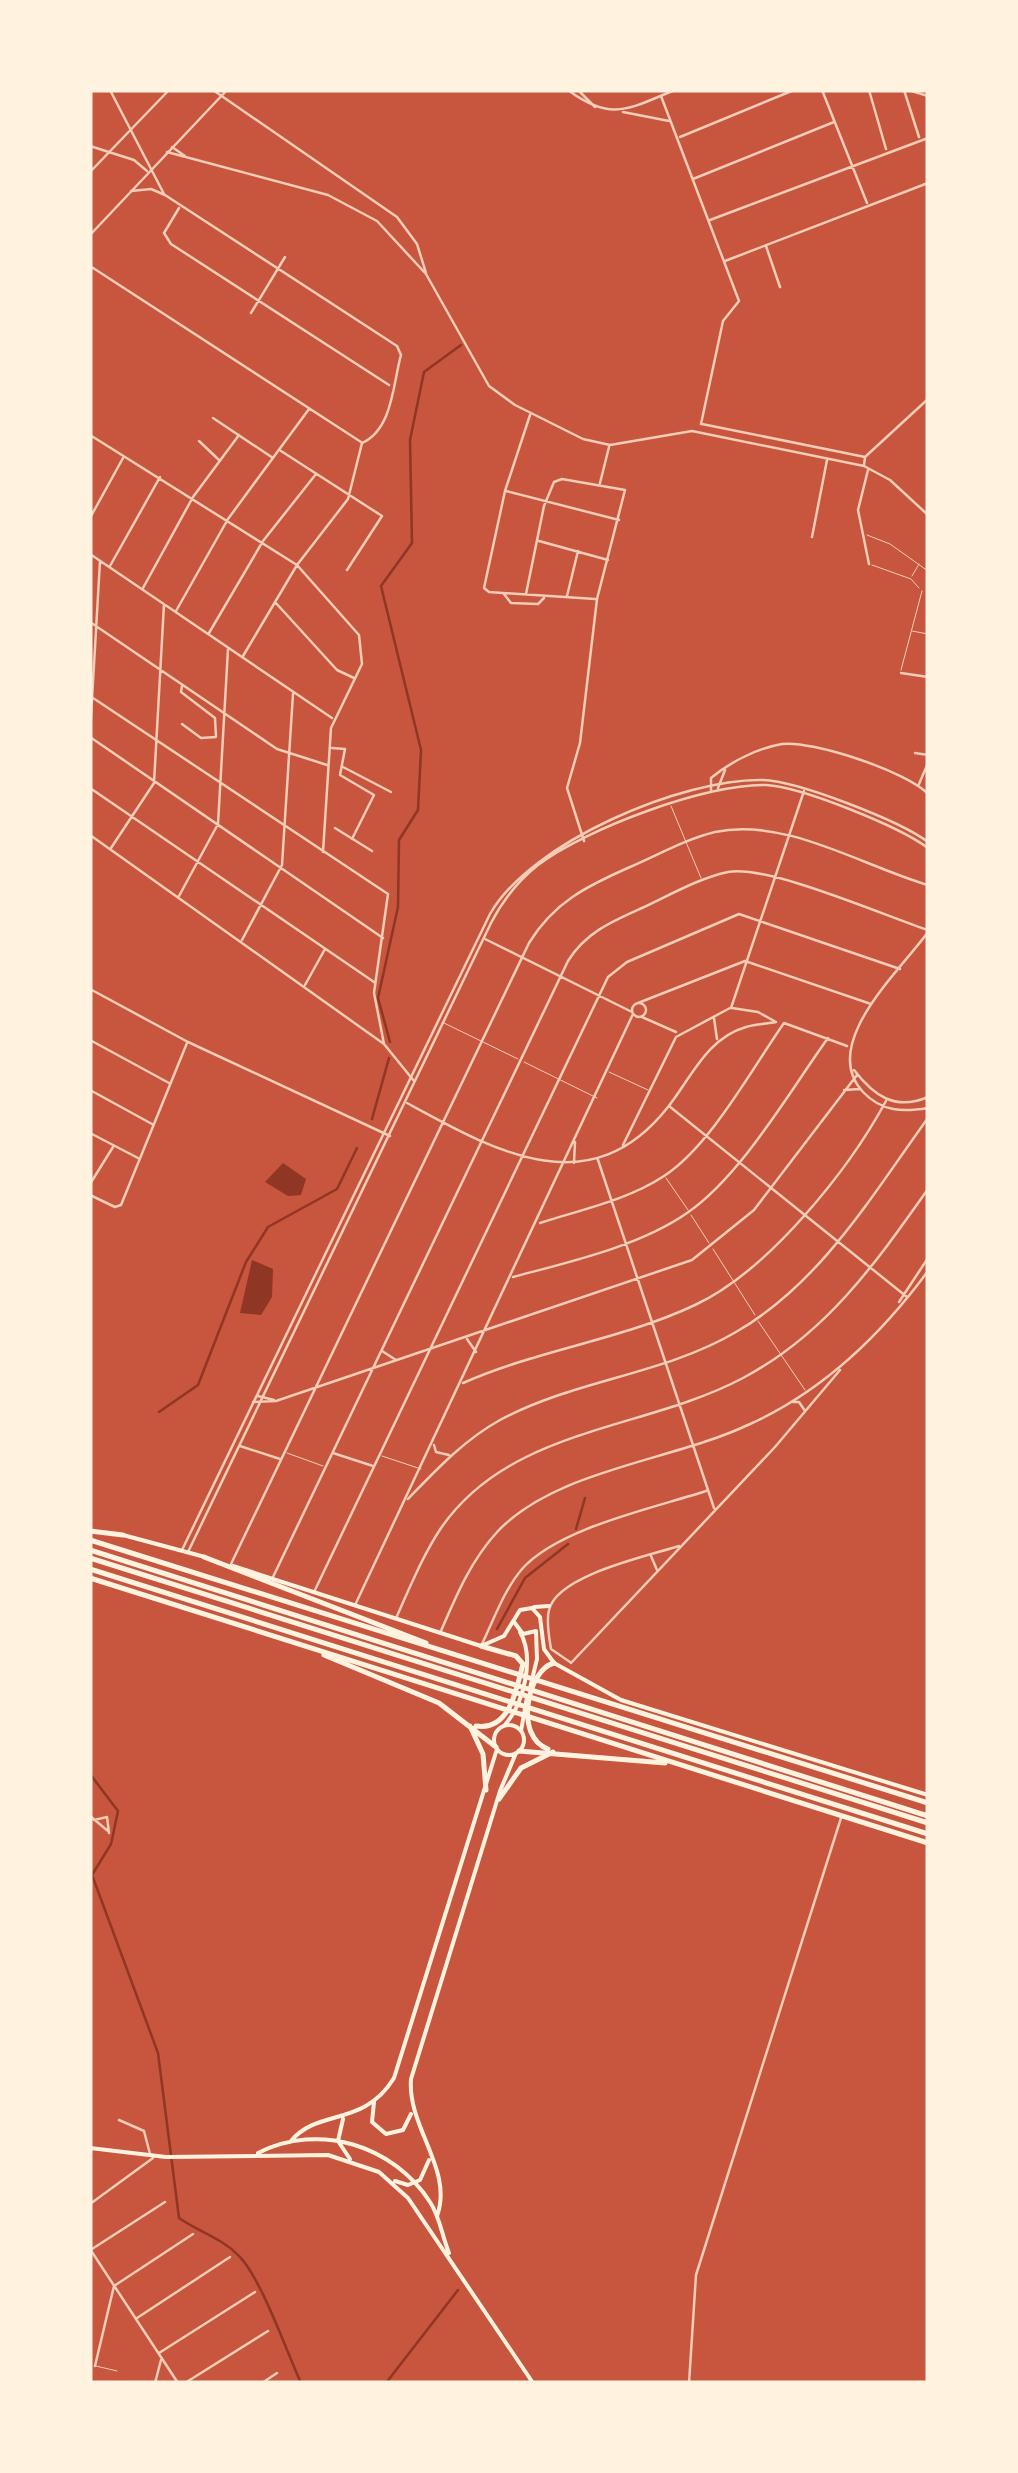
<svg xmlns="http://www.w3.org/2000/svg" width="1018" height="2473" font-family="'Source Serif 4',serif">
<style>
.water{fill:#8f3625}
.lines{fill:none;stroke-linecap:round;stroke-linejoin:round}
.stream{stroke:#8f3625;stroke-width:2.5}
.service{stroke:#f1ccb7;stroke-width:1}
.pedestrian{stroke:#f1ccb7;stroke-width:1}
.minor{stroke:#f1ccb7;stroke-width:2.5}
.tertiary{stroke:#f1ccb7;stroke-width:2.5}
.secondary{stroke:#fff3e0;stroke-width:4}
.motorway{stroke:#fff3e0;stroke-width:5}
</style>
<rect width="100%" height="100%" fill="#c8553d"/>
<!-- water -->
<path class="water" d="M283,1163L306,1179L301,1195L288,1196L265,1182Z
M252,1260L273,1269L272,1297L261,1315L240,1313Z"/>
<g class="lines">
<!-- stream -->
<path class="stream" d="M390,1042L378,998L398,907L399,840L418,810L421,750L381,586L412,543L410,440L424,372L461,345
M372,1119L389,1058
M159,1412L198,1385L246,1262L268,1227L337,1189L357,1148
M576,1529L585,1498
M497,1629L525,1578L568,1544
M90,1774L118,1811L111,1844L92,1875L158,2053L179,2218C199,2232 222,2238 239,2256C261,2278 286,2350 301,2383
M386,2383L458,2290"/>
<!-- service -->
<path class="service" d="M867,535L890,544L928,571
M872,565L911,579L919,588
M912,576L919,564
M912,631L928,634
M901,670L922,591
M671,806L701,878
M444,1023L518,1059
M524,1062L597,1098
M609,1072L648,1090
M666,1178L688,1210
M691,1215L709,1243
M713,1249L755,1315
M758,1321L805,1390
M96,2366L117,2371"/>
<!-- pedestrian -->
<path class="pedestrian" d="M287,1453L323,1466
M382,1456L421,1469"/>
<!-- minor -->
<path class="minor" d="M110,90L164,194
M213,90L397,217L417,244L426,273
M822,90L867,203
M869,90L886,149
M904,90L919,137
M908,90L928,96
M661,96L739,301L723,321L701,424
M623,112L669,121
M680,137L794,90
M90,146L134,160L147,171
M172,147L185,156
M167,152L328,195L377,221L426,274L489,386L515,405L583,439L610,445L692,431L864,466L890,480L928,515
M90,172L169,90
M693,179L834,122
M131,191L151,189L165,195L397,346L401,355C393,383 393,429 362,443
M179,208L164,233L171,244L389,385
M710,220L928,138
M766,246L780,287
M725,261L928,183
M90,266L361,442
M251,313L285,257
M530,415L505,491L484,588L489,592L595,599
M213,418L273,458
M702,424L865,457
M90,435L297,565L359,635L362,664L331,728L323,852
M199,441L219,460
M281,451L382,516L347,570
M864,465L865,457L928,399
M868,470L858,510L869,564
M600,483L609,447
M506,491L619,520
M90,518L123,458
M812,537L827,460
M539,541L608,560
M90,554L332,718
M110,566L160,477
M143,588L193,497L239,435
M504,594L511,603L538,604L544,598
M526,594L544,506L554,482L562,479L625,490L597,599L580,743L567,788L584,841
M567,596L578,551
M275,602L337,670L354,678
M176,611L228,519L309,409
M90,622L277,749L327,765
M209,633L263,541L316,474
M243,656L297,565L348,499L362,443
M901,673L928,677
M182,686L181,692L215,718L216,737L201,738L182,724
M90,696L388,894L374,993L384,1044
M90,734L100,561
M90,737L383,938
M332,748L345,749L340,775L374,795L352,839
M915,753L928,755
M343,767L391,792
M919,784L928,763
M90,788L374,982
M718,788L725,770
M711,790V778C730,762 758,748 782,744C812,740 908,772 928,794
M335,828L372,851
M90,835L384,1044L414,1081
M111,848L154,783L164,604
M179,896L218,824L228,649
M928,932C901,970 818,1044 863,1092C882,1112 903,1112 928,1108
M485,939L632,1012
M242,940L282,865L293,694
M305,985L325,949
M90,989L188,1042L390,1136
M638,1003L745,961L871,1004
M632 1010a7 7 0 1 1 14 0a7 7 0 1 1-14 0Z
M731,1008L804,791
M732,1008L758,1012L776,1022
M642,1017L676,1032
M714,1018L717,1039
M784,1023L847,1046
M90,1040L169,1083
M854,1070C874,1096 895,1111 928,1097
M90,1090L152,1124
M844,1090L860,1089
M407,1103C495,1151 590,1206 668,1107C691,1078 707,1038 746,1027C756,1024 766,1024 776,1022
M669,1106L907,1297
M90,1133L138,1158
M623,1145L676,1037L730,1008
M598,1160L714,1508
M574,1163L575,1142
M90,1184L113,1147
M90,1195L115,1207L121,1205L187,1043
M540,1223C580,1210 628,1200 664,1176C711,1145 751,1070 784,1023
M513,1277C569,1262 640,1246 687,1213C742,1175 789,1092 828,1038
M899,1302L928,1258
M467,1339L476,1352
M382,1351L396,1360
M463,1383C537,1350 621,1340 695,1305C768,1271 848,1171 886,1101
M258,1396L274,1400
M253,1402L276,1401L692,1260L754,1210L857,1075
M793,1402H799L805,1411
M434,1445L436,1452L449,1455
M240,1446L280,1459
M333,1453L373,1466
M408,1499C436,1470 464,1440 500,1420C574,1380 663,1375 736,1332C821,1283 872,1195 928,1118
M651,1556L657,1570
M231,1564L529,943C554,902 587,886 630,867C658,855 686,839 715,832C786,817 862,866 928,885
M273,1577L568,961C586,932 613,921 642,908C670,895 699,878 728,872C767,864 885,916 928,930
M315,1590L608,977L627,962L739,914L900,969
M356,1603L633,1014
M397,1616C410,1587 423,1555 441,1528C511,1427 643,1431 743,1378C826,1334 875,1264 928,1189
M441,1631C456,1596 471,1560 498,1531C557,1469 673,1461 750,1424C823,1391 881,1335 928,1271
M482,1644C494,1619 504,1590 522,1569C558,1528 654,1508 706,1491
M570,1662L551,1649C549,1637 546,1621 549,1610C557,1575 648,1556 679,1546
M571,1663L775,1447L840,1370
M90,1816L108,1831
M94,1820L107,1817L109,1833
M119,2120L144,2131L150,2154
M90,2204L153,2158
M90,2249L178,2383
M92,2249L165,2202
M137,2318L230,2257
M159,2353L255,2292
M95,2366L114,2286L193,2234
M155,2383L161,2360
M185,2383L268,2331
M262,2383L277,2373"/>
<!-- tertiary -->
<path class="tertiary" d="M568,90C612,123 630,108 675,90
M578,90L595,107
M90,235L227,90
M182,1550L490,914C531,842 683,778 763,780C798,781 900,821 928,842
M188,1552L491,923C502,902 519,880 538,865C585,829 708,783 766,785C802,787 898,826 928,848
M689,2383L696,2275L841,1818"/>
<!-- secondary -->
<path class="secondary" d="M123,1535L205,1557
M233,1566L481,1646L504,1636L520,1610L532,1608L540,1617L544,1649L554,1663L621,1700L928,1795
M534,1607L549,1606
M514,1622L523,1634L536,1631
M530,1688L537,1659L536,1631
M494 1740a15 15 0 1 1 30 0a15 15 0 1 1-30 0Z
M504,1726C524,1704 535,1658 520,1632
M521,1731L527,1697
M374,2102L372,2122L386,2134L403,2130L411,2114
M343,2119L338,2141L350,2159
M291,2141C318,2108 363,2128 394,2078L497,1749
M90,2148L166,2157L328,2155L379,2172L408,2198L533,2383
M258,2153C319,2122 393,2145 430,2202C440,2217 442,2236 449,2253
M395,2181L408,2185L420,2180L429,2160
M437,2216C454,2170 407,2127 411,2079L500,1791L516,1753"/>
<!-- motorway -->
<path class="motorway" d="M90,1531L123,1535
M90,1540L928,1803
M90,1550L928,1816
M204,1557L426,1643
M90,1558L928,1823
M90,1569L928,1834
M90,1578L928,1843
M324,1655L439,1703L496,1747
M470,1726L483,1754L486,1790
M476,1726C510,1731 516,1690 523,1664L516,1656L481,1646
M548,1749C514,1737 527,1670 554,1663
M519,1751L665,1763
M499,1799L521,1768L553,1752"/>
</g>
<!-- border -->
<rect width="1018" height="2473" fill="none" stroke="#fff3e0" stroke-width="185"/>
</svg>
